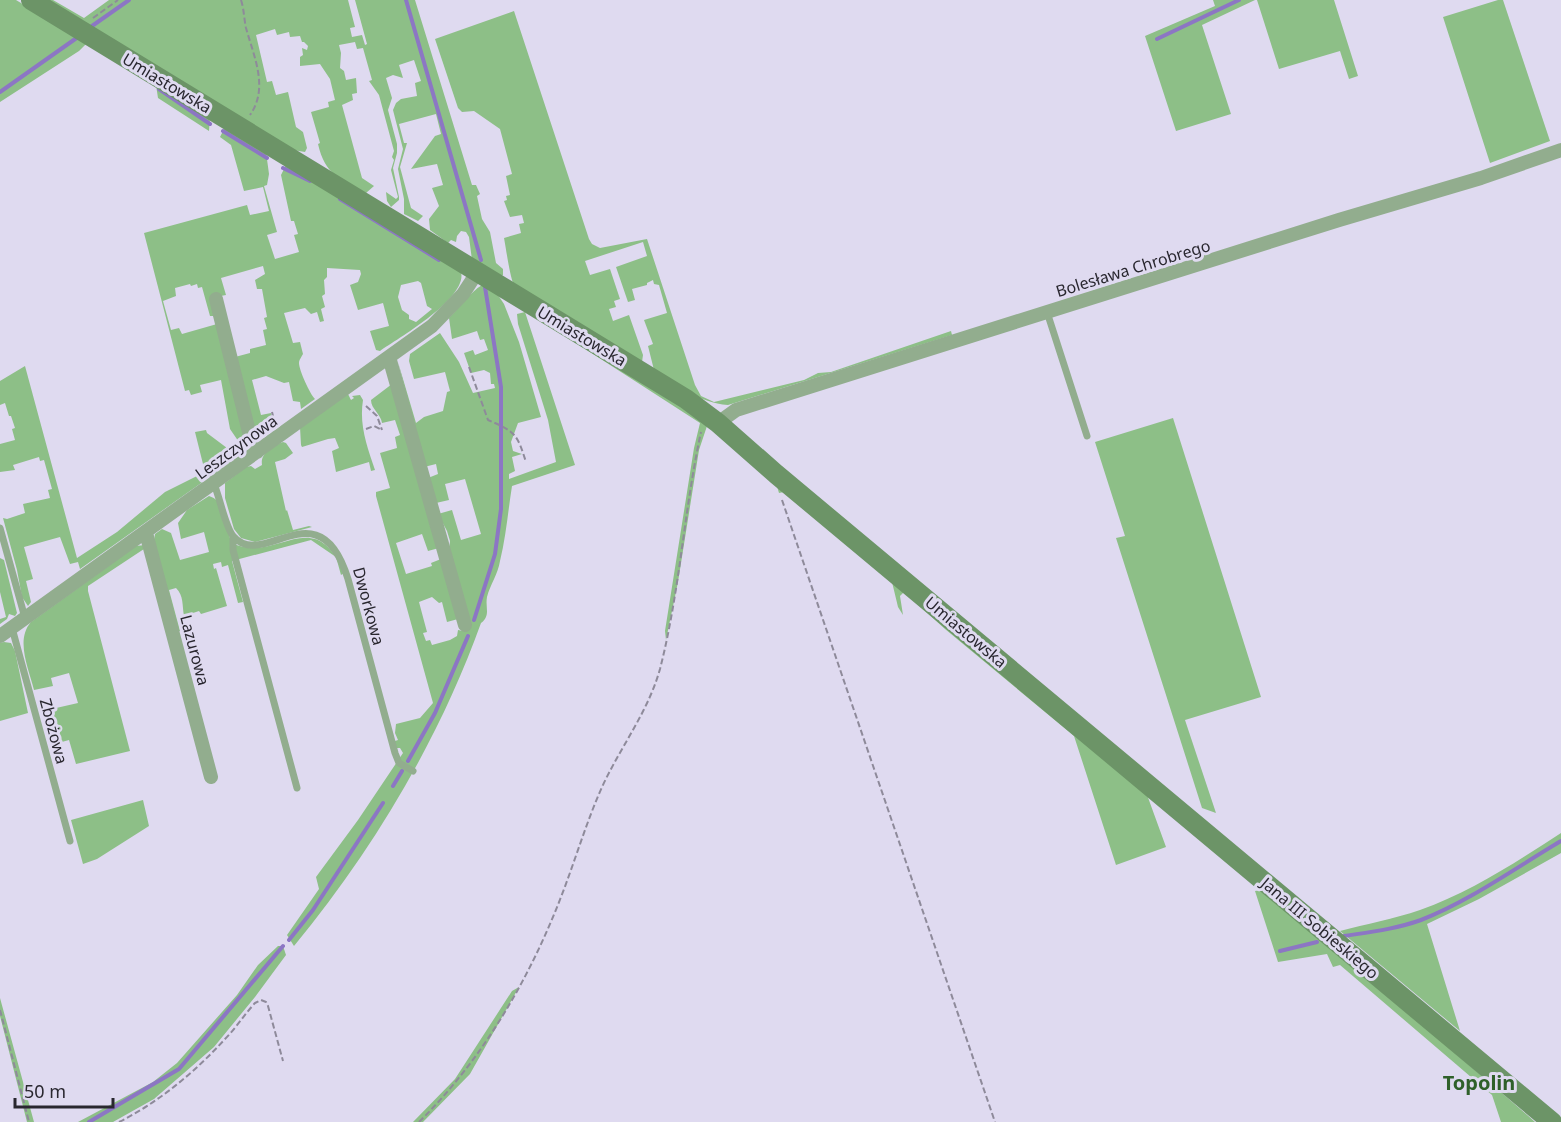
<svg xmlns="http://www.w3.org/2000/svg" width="1561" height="1122" font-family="'Noto Sans',sans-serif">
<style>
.green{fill:#8dbf87;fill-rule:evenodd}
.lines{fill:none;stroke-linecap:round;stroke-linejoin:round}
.stream{stroke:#8c76c4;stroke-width:4}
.path{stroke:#8e8a9a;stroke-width:2;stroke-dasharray:6 3;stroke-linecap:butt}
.lane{stroke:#92ad8e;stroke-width:7}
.street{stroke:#92ad8e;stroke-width:14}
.secondary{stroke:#6c9467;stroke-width:20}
.labels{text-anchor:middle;stroke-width:6;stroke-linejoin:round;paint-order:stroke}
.street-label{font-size:16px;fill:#29272f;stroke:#dfdaf0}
.quarter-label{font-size:20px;font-weight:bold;fill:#2f602a;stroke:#dfdaf0}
</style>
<rect width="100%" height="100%" fill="#dfdaf0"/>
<!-- green -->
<path class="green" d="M0,0H16L72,34L88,42L79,51L0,102Z
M45,0H53L84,18L109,0H348L355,27L350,28L352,37L362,35L365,45L367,44L355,0H415L472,185H476L480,194L477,196L482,219L490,232L496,263L503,269V275L499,278L472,260L469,237L466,232L461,231L457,236L456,242L451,240L448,243L430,230L429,219L439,206L432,188L443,185L437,164L411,169L435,136L441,134L436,114L399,124L404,143H407L400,167L411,208L423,216L418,221L404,214V199L398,169L403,149L393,110L396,103L401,99L417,96L415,83L421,81L414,60L399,65L403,78L393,75L386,78L392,98L388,110L397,144V153L393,168L399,197V200L391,207L387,201L386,192L396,199L398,197L391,170L394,160L392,157L394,151L379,95L369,81L372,80L363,48L357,49L355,42L339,45L341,53L340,68L344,71L346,80L356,78L357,93L352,94L353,100L342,105L362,178L374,186L366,193C340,179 325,175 318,144L320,143L311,112L329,107L328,102L335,100L330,79L320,64L300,66V57L303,55L302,48L307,50L308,46L304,42H302L300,36L290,37L289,32L277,35L275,29L256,35L267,82L272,81L276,95L288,92L296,127L303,132L307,148L305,152L293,150Z
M1213,0H1255L1202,25L1231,114L1176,131L1145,36L1215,6Z
M1257,0H1334L1358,76L1349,79L1340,51L1279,69Z
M1498,0H1503L1550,141L1490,163L1443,17Z
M514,11L589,239L592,244L600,248L647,239L695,385L701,396L714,402L804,380L818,373L831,372L951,331L952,335L728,405C699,403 678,385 654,370L648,346L653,344L644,320L667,313L659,285L654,284L653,280L647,283V285L632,289L635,300L628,302L616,267L647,256L643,242L585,261L590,275L610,269L620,299L614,301L616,307L609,309L613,321L629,315L643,355L642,362L514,285C510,278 506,248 504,238L521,233L519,224L524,223L522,215L510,217L504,201L507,200L506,196L510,195L506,176L512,174L500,129L474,111L462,112L458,108L435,39Z
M156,85L210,117L209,131L158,98Z
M225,127L266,152L269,174L267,185L264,186L277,232L267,235L275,259L299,252L294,235L298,234L294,221H291L281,175L286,165L461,272C468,298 399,338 380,351L376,350L370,331L389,326L383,303L358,310L350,285L358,282L361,274L360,270L327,268V277L324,280L325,294L322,296L325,307L321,309L324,321L320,322L317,312L311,314L305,308L284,313L293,343L300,342L303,354C302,356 299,360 299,363C299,370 310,394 315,399L301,409L300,402L293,401L289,382L284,383L266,376L252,380L261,415L271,413L275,427L263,436L258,430H254L235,357L250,353V349L266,345L263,330L267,329L264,318L267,317L262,289H257L255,280L265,274L263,266L221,278L226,295L210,298L214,316H210L202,287L198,288L197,284L191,286L190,284L175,288L176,296L163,301L171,330L179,328L182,334L217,324L248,446L243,448L230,429L221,380L200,385L202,392L191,395L189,390L185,391L144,233L247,205L250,215L269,211L263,187L244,191L231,145L220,137ZM418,281L421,283L427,306L432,309L416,322L409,319V315L402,310L398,297L401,285Z
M483,285L494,289L504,304L519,342L541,417L518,423L511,442L513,451L522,454L512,457L515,471L509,474V479L556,462L548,420L518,324L517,314L525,312L575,465L512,486C508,511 506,537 500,561C498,574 490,585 487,597C485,608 491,615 481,623C439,740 373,850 294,946L287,935L319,889L316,877L358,820L403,753L400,748H394L392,742L398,740L395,733L396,724L420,718L433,703L376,496V492L390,488L380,453L397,448L395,437L400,435L395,420L382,423C381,414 371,409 371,400L392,384L439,548L428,551L422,534L396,543L406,574L432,566L431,563L441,559L458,619L447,622L442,602L439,603L432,597L419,602L427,632L423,633L426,641L430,640L432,645L450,640L457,636L458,630L463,631L449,553L450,541L447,531L438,514L452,510L461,540L481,534L465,479L445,484L449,500L436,503L428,478L438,474L436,464L424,467L398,362L416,423L424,417L443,411L447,392L450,391L445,372L414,379L409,361L410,354L440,333L459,362L473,393L495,388L494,384H491L490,373L484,370L471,373L464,353L473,350L475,355L488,350L484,339L480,340L477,331L452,339L449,318C457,310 475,287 483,285Z
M559,332L699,416L1146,792L1166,847L1116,865L1074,736L945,629L904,592L900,596L903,615L898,607L892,582L784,492L779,493L776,483L707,426L699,450L678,582L666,640L665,631L694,448L700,423Z
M25,366L77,558L117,532L165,492L205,472L195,432L206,430L207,433L231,451L235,459L80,569L78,562L70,564L60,537L24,547L33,579L26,581L31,602L28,606L22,597L17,570L3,518L7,519L25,513L23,504L50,498L48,490L52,489L44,460L40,461L39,457L13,465L15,470L0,472V444L15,440L12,429L15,428L11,416H9L5,403L0,405V381Z
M348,394L351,400L354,398L352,396L360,395L363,400C359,425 367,446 375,470L371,471L369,462L336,472L332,451L339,448L335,438L328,439L302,447L301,445L300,427Z
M1173,418L1261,697L1185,720L1216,813L1202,808L1116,538L1125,536L1095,442Z
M283,442L286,443L293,453L285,459L275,462L286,511L287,510L293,530L309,526L312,527L255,542L241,538L234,529L225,498V483L246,467L251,466L255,469L262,465C260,453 273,446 283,442Z
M209,496C227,501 225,529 232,543C276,565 314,501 344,573L341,575L336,557L311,540L232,561L243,602L238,603L228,565L222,567L221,562L213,564L214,569L216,568L227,606L201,614L199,611L184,616C182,605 184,596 176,588L169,590L180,631L170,634L147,547L88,586V591L130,751L76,764L69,740L51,745L43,711L78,703L69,673L51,678L53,686L34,690C29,669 15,640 31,622L136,546L145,545L154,540L155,534L162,529L171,533L180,560L209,552L204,532L181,539L178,523L187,510Z
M0,558L4,560L17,613L15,616L9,614L7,619L0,624V619L6,617L0,592Z
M4,642L11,643L15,651L28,713L0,721V643Z
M143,800L149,826L97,859L83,864L71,820Z
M1561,833V853L1479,899L1427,924L1460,1031L1340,931C1366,924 1394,919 1420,910C1471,892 1516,862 1561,833Z
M1261,890C1352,969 1446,1043 1535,1122H1501L1492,1095L1340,965L1333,967L1327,954L1278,962L1255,891Z
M278,946H283L286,955L255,997L214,1047L154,1099L113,1122H78L153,1082L177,1063L237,995L258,965Z
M519,987L470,1074L423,1122H413L455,1079L512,991Z
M0,998L34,1122H27L0,1016Z"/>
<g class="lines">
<!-- stream -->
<path class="stream" d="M406,0L481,260
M92,26L129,0
M1157,39L1239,0
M159,89L210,124
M0,92L78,37
M223,131L267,158
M283,168L310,181
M340,199L439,260
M474,620L495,554L501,509V387L485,287
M408,761L435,713L468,636
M393,786L402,771
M1344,936C1370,932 1396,929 1421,920C1468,902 1517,867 1561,841
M289,940L313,910L383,803
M1280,951L1317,942
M89,1122L179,1069L283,946"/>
<!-- path -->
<path class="path" d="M241,0C244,9 244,19 246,28C254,57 269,88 250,115
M93,18L118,0
M469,367L488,420C516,432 517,434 526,462
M366,406L377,416L382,430
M272,412L275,424
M366,429L374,426L382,430
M782,500L995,1122
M0,1010L29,1122
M119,1122C159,1102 195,1072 225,1039C236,1028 244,1015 255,1003L261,1000L266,1002L268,1006L283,1061
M419,1122C482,1060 529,980 561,897C575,861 586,823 602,787C621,746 648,712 660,669C680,591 684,510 701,432"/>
<!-- lane -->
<path class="lane" d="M1047,312L1087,436
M214,484C220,498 225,526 233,536C263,572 319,485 348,579L395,753L399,763L413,771
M0,528L25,618
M233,536V550L297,788
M12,628L70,841"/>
<!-- street -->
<path class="street" d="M216,299L251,440L257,452
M389,357L465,625
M718,423L736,410L1339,220L1481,178L1561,150
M146,533L211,777
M0,636L432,326L463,294L478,271"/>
<!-- secondary -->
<path class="secondary" d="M31,0L686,399L718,423L776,474L1552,1122"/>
</g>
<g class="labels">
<!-- street labels -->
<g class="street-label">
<text transform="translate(167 83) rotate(31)" y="6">Umiastowska</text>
<text transform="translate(1133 268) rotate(-17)" y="6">Bolesława Chrobrego</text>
<text transform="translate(582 336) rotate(31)" y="6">Umiastowska</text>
<text transform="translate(236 447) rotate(-36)" y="6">Leszczynowa</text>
<text transform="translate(369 606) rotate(75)" y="6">Dworkowa</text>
<text transform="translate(966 632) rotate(40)" y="6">Umiastowska</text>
<text transform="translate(195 650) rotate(75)" y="6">Lazurowa</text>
<text transform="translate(54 731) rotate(75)" y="6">Zbożowa</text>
<text transform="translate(1320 928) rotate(40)" y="6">Jana III Sobieskiego</text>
</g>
<!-- quarter labels -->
<g class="quarter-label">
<text x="1479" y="1090">Topolin</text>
</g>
</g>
<!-- scale -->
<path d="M15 1098v9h98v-9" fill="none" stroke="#29272f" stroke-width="3"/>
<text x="24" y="1098" font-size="18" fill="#29272f" stroke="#dfdaf0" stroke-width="4.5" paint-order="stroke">50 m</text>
</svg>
